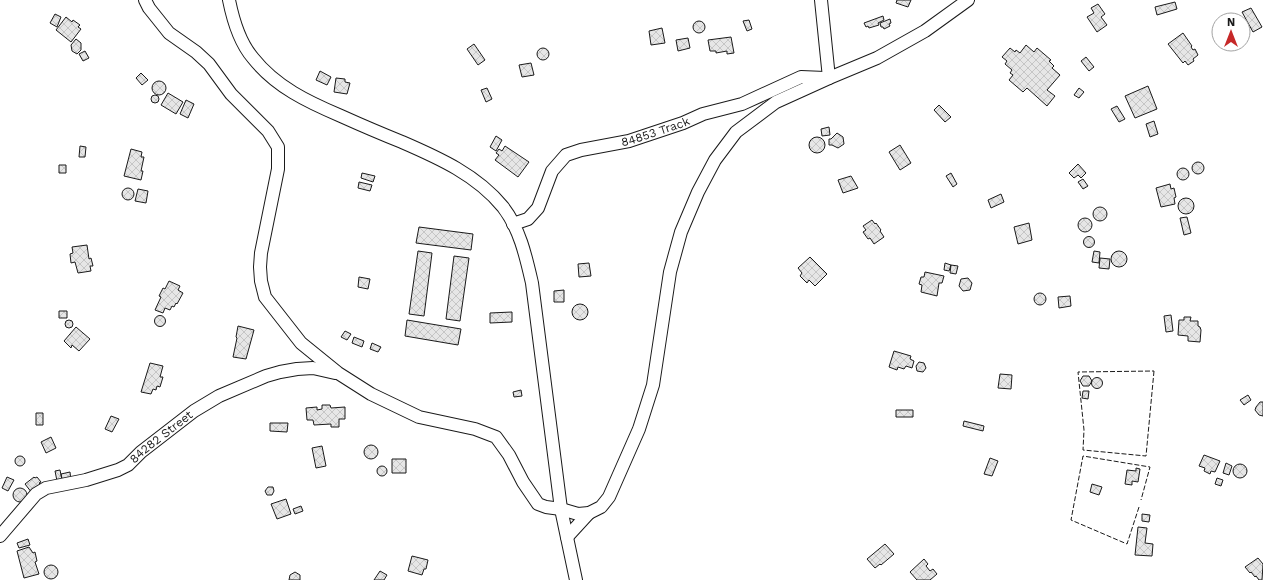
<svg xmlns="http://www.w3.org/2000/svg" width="1263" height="580" font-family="'Work Sans',sans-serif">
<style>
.building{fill:url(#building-cross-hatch);stroke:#1a1a1a}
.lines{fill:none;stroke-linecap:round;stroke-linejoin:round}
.minor-casing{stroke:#1a1a1a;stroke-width:14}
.minor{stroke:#fff;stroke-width:12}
.fence{stroke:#1a1a1a;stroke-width:1;stroke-dasharray:5 2;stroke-linecap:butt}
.labels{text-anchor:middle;stroke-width:3;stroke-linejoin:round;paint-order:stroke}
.street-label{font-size:12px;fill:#1a1a1a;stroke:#fff}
</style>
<defs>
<pattern id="building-cross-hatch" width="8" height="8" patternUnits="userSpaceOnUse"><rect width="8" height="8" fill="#e6e6e6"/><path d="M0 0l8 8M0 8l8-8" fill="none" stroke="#c5c5c5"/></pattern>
</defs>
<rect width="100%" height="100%" fill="#fff"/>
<!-- building -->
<path class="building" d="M897,0H911L908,7L896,3Z
M1175,2L1177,9L1157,15L1155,7Z
M1098,4L1105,14L1101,17L1107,25L1097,32L1087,17L1094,13L1091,8Z
M1251,8L1262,27L1253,32L1242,12Z
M55,14L61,17L57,27L50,23Z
M883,16L884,20L878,23L879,25L869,28L868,26L866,27L864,23Z
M66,17L72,22L73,20L80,25L78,27L81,29L71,42L56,30Z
M890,19L891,23L889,24L890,26L884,29L883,27H881L880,23Z
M749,20L752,29L747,31L743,21Z
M693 27a6 6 0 1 1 12 0a6 6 0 1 1-12 0Z
M662,28L665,43L651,45L649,31Z
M1183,33L1192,46L1191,47L1193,50L1195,49L1198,55L1193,59L1194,61L1188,65L1185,61L1183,63L1168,44Z
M731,37L734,53L727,54V51L716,53V51H710L708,40Z
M688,38L690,48L678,51L676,40Z
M76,39L81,43V50L77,54L72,51L71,45Z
M474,44L485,60L478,65L467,49Z
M1026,45L1034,52L1037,48L1051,60L1049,61L1054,66L1052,68L1060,75L1047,90L1055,96L1047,106L1027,88L1023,92L1009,80L1013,75L1010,73L1012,70L1005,64L1007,61L1002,57L1010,48L1015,52L1016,50L1020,53Z
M537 54a6 6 0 1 1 12 0a6 6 0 1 1-12 0Z
M85,51L89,58L83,61L79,54Z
M1086,57L1094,67L1089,71L1081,61Z
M531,63L534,75L522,77L519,65Z
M320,71L331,77L327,85L316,80Z
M141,73L148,80L142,85L136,78Z
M336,78L345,79V82L350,83L347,94L334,92Z
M152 88a7 7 0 1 1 14 0a7 7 0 1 1-14 0Z
M1148,86L1157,109L1135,118L1125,96Z
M487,88L492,99L486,102L481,90Z
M1079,88L1084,92L1079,98L1074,95Z
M168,93L183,102L176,114L161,105Z
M151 99a4 4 0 1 1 8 0a4 4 0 1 1-8 0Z
M186,100L194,104L188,118L180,114Z
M939,105L951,117L945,122L934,110Z
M1117,106L1125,119L1119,122L1111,109Z
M1154,121L1158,134L1150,137L1146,124Z
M829,127L830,135L822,136L821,129Z
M837,133L843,137L844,144L838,148L832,145H829V139H831Z
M496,136L502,140L496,151L490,147Z
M809 145a8 8 0 1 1 16 0a8 8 0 1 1-16 0Z
M900,145L911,163L900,170L889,152Z
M80,146L86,147L85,157H79Z
M505,146L529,162L518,177L495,160L499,155L496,153L499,149L502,151Z
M131,149L142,152L141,157H144L141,171H143L141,180L124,176Z
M1192 168a6 6 0 1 1 12 0a6 6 0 1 1-12 0Z
M1078,164L1086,173L1081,178L1078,175L1074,178L1069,173Z
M59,165H66V173H59Z
M1177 174a6 6 0 1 1 12 0a6 6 0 1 1-12 0Z
M362,173L375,176L373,182L361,178Z
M951,173L957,184L953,187L946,176Z
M851,176L858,188L843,193L838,180Z
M1083,179L1088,186L1083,189L1078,182Z
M359,182L372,185L370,191L358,188Z
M1170,184L1171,189L1174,188L1176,197L1174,198L1175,204L1161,207L1156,188Z
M122 194a6 6 0 1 1 12 0a6 6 0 1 1-12 0Z
M138,189L148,191L146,203L135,201Z
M1001,194L1004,202L991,208L988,200Z
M1178 206a8 8 0 1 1 16 0a8 8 0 1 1-16 0Z
M1093 214a7 7 0 1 1 14 0a7 7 0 1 1-14 0Z
M1187,217L1191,233L1184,235L1180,218Z
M1078 225a7 7 0 1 1 14 0a7 7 0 1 1-14 0Z
M872,220L875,224L876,223L881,230L880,231L884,237L874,244L870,238L868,239L863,232L866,230L863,226Z
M1029,223L1032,240L1018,244L1014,227Z
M419,227L473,234L471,250L416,243Z
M1083.5 242a5.5 5.5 0 1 1 11 0a5.5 5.5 0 1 1-11 0Z
M87,245L89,259L91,258L93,266H90L91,271L78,273L75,262L71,263L70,254L73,253L72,247Z
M418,251L432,253L424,316L409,314Z
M1094,251L1100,252L1099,263L1092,262Z
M1111 259a8 8 0 1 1 16 0a8 8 0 1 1-16 0Z
M454,256L469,258L460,321L446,319Z
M810,257L827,274L815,286L809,280L807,283L800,276L802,273L798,268Z
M1100,258L1110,259L1109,269L1099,268Z
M589,263L591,276L579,277L578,264Z
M945,263L951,265L949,271L944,270Z
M951,265L958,266L956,274L950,273Z
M925,272L944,276L942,283H939L937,296L921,292L922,285L919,284L921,277H924Z
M359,277L370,279L368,289L358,287Z
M968,278L972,283L970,290L963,291L959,286L961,279Z
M169,281L180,286L178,290L183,293L177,304L176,303L174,307L172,306L170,310L165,308L163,313L155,310L161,297L159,296L163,288L165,289Z
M564,290V302H554V291Z
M1034 299a6 6 0 1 1 12 0a6 6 0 1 1-12 0Z
M1070,296L1071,306L1059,308L1058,297Z
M572 312a8 8 0 1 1 16 0a8 8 0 1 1-16 0Z
M59,311H67V318H59Z
M512,312V322L490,323V313Z
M1171,315L1173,331L1166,332L1164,316Z
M154.5 321a5.5 5.5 0 1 1 11 0a5.5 5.5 0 1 1-11 0Z
M1184,317H1191L1190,321H1198V326L1200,327L1201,330L1200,342L1188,341V336L1178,335L1179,320H1184Z
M407,320L461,329L458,345L405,336Z
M65 324a4 4 0 1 1 8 0a4 4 0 1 1-8 0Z
M238,326L254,330L246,359L233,357L237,338L236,337Z
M76,327L90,339L79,351L72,345L71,348L64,341Z
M345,331L351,334L347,340L341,337Z
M354,337L364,341L362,347L352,343Z
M372,343L381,347L378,352L370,349Z
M894,351L911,356L910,359L914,361L912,368L906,366L904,369L898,367L897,370L889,367Z
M919,362L924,363L926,368L923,372L917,371L916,366Z
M150,363L163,366L160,377H163L160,387L157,386L156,390L153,389L151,394L141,392Z
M1000,374L1012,375L1011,389L998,388Z
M1083,376H1089L1092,381L1089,386H1083L1080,381Z
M1091.5 383a5.5 5.5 0 1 1 11 0a5.5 5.5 0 1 1-11 0Z
M521,390L522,396L514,397L513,392Z
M1083,391H1089L1088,399L1082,398Z
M1248,395L1251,400L1244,405L1240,400Z
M1260,402H1263V416L1259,415L1255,410L1256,407Z
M322,405H330L331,408L345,407V419H339V427H331V424L314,425L313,420H307L306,408L317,407V410L322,409Z
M896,410H913V417H896Z
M36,413H43V425H36Z
M111,416L119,419L112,432L105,429Z
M964,421L984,426L983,431L963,426Z
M270,423H288L287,432L270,431Z
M51,437L56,448L46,453L41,442Z
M364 452a7 7 0 1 1 14 0a7 7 0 1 1-14 0Z
M322,446L326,466L316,468L312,448Z
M1204,455L1220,461L1215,472L1211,471L1210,474L1204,471L1205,468L1199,466Z
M15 461a5 5 0 1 1 10 0a5 5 0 1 1-10 0Z
M990,458L998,461L992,476L984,474Z
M392,459H406V473H392Z
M1226,463L1232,466L1229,475L1223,473Z
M1233 471a7 7 0 1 1 14 0a7 7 0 1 1-14 0Z
M377 471a5 5 0 1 1 10 0a5 5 0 1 1-10 0Z
M1136,468L1140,469L1138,482L1132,481V485L1125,484L1127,470L1136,471Z
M60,470L62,480L57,481L55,471Z
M70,472L71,481L63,483L61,474Z
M7,477L14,480L8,491L2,488Z
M34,477L35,478L37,477L41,482L39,483L41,485L32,493L25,484Z
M1217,478L1223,480L1221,486L1215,484Z
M1092,484L1102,487L1099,495L1090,492Z
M268,487H273L274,491L272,495H267L265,491Z
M13 495a7 7 0 1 1 14 0a7 7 0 1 1-14 0Z
M286,499L291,514L277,519L271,504Z
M301,506L303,511L295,514L293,509Z
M1142,514L1150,515L1149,522L1142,521Z
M1138,527L1147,528L1145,543L1153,544L1152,556L1135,555Z
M28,539L30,545L19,548L17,543Z
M885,544L894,554L881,565L880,564L875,568L867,559Z
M29,547L33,553L35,552L37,561L35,562L39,574L24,578L17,551Z
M412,556L428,560L426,569H424L422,575L408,571Z
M1258,558L1263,564L1262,580H1259L1256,576L1255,577L1251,572L1250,573L1245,567Z
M924,559L928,564L926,566L930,571L933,569L937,574L930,580H917L910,572Z
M44 572a7 7 0 1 1 14 0a7 7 0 1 1-14 0Z
M380,571L387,575L384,580H374Z
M295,572L300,575V580H289L290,575Z"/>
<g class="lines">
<!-- minor casing -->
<g class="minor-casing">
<g id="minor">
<path d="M145,0L149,8L169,33L196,52L209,64L231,94L268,131L278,147V169L261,253L260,267L261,281L265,297L301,343L338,373L371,394L419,417L475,429L496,437L509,455L523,482L538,504L546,507L561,509L578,514L589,513L601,507L609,497L639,429L653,385L670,272L681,232L698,192L715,160L736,132L776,102L829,78L877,58L925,31L968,0"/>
<path d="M229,0C233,20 240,43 253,58C276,87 308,102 341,116C361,125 382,134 402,142C439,158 477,175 503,207C520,229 526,257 532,283L561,509L576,580"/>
<path d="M821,0L829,78"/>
<path id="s1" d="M513,224L528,219L538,208L552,171L566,155L581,150L629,141L683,123L703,114L742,104L801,77L825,78"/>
<path id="s2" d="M0,536L36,494L46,488L86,480L118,470L128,465L141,452L194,411L219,396L266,376L280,372L297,369L313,368L335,373"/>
<path d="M567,537L589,513"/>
</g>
</g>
<!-- minor -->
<use href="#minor" class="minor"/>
<!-- fence -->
<path class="fence" d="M1154,371L1146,456L1083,450L1084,430L1078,372Z
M1139,507L1127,544L1071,520L1083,456L1150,467L1141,500"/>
</g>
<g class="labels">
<!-- street labels -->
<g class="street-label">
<text dy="4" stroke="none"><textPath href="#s1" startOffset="184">84853 Track</textPath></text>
<text dy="4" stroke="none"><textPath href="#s2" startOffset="196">84282 Street</textPath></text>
</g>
</g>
<!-- north arrow -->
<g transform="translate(1231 32)"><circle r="19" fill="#ffffff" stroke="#a3a3a3"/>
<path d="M0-3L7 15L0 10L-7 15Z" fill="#c62828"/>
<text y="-6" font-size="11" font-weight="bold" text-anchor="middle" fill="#1a1a1a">N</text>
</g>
</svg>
